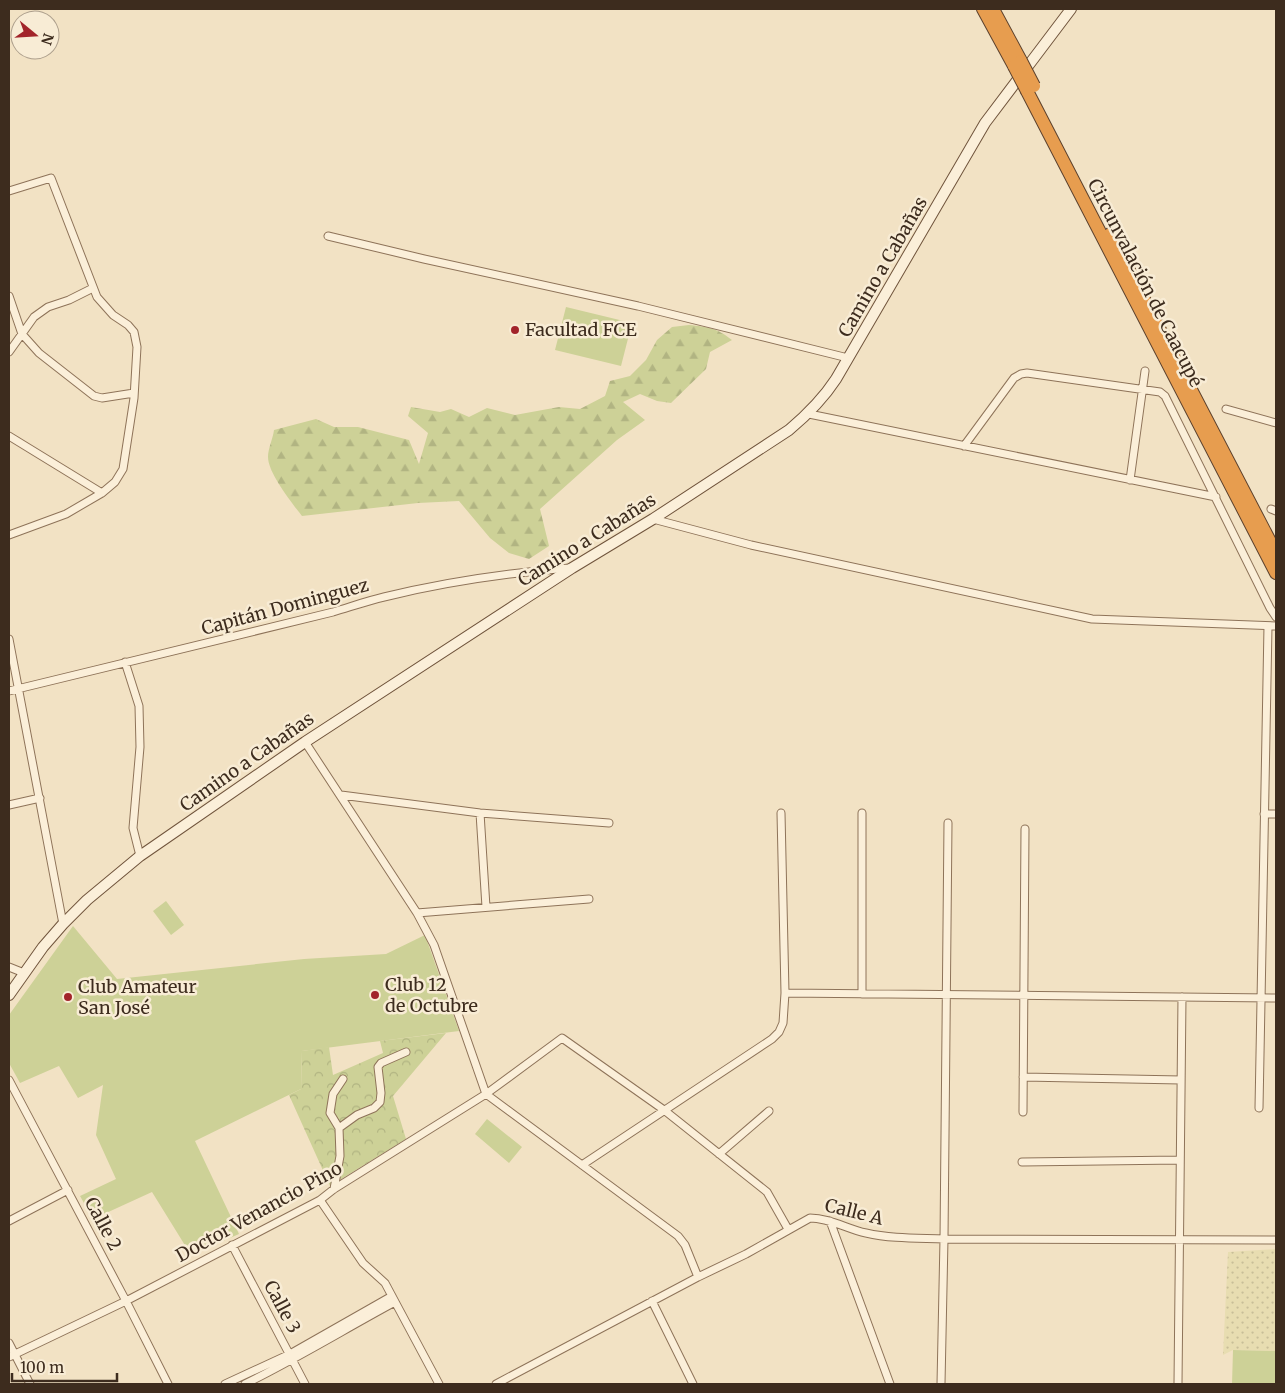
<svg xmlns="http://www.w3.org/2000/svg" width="1285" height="1393" font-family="Merriweather,serif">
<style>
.farmland{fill:url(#farmland-dots)}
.green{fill:#cdd197}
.forest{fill:url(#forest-firs)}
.park{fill:url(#park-crowns)}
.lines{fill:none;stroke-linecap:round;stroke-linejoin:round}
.street-casing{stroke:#8e7359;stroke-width:9}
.secondary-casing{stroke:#70543c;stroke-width:12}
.highway-casing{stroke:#5c412d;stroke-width:14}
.street{stroke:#fbefd9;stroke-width:7}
.secondary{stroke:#fbefd9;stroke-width:10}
.highway{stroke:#e79d4f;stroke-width:12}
.highway-bridge-casing{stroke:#5c412d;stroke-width:14;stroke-linecap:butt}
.highway-bridge{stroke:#e79d4f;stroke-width:12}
.poi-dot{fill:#a2242a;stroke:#f8ecd5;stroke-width:2}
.labels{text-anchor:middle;stroke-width:5;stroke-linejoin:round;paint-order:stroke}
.street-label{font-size:18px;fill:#3d2c1e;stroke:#f8ecd5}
.poi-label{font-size:18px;fill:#3d2c1e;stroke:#f8ecd5;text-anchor:start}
</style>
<defs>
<pattern id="farmland-dots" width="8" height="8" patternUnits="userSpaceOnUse" patternTransform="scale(1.25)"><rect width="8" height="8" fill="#e8ddb1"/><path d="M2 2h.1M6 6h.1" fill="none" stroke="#c8be98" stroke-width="1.8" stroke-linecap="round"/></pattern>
<pattern id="forest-firs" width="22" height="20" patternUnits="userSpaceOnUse" patternTransform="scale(1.25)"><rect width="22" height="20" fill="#cdd197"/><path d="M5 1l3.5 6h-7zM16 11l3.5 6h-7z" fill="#b1b482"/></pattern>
<pattern id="park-crowns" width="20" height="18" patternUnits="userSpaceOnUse" patternTransform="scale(1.25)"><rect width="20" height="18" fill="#cdd197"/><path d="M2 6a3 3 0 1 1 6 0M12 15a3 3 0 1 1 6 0" fill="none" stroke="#b1b482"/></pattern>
</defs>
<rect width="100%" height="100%" fill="#f2e2c4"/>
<!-- farmland -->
<path class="farmland" d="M1276,1249V1351L1233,1350L1223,1355L1228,1252Z"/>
<!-- green -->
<path class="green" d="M566,307L632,323L621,366L555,350Z
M166,901L184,925L171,935L153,911Z
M73,926L117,979L304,959L386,954L425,935L459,1031L302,1051L301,1089L195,1141L239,1234L191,1255L152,1192L93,1219L80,1196L116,1179L96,1135L103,1085L78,1098L59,1066L20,1083L9,1063V1015Z
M487,1119L522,1147L509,1163L475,1134Z
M1233,1350L1276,1351V1384H1232Z"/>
<!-- forest -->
<path class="forest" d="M689,325C708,327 717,328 732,340L710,352L706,369L671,403L657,401L640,394L623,402L645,420L617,440L540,509L549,546L529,559L509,553L490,538L459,501L418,503L302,516C292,503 268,473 268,457C268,449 273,438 274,430L316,419L334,427H358L409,440L419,464L428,433L408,416L411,407L440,412L451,409L469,417L487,408L515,415L559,407L580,409L605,396L610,381L630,376L646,360L657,340L672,327Z"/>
<!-- park -->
<path class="park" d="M446,1033L393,1096L406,1139L330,1186L289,1095L301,1089L302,1051L329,1047L333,1075L383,1053L380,1041Z"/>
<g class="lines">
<!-- street casing -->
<g class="street-casing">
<path id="street" d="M9,191L51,178L97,297L113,315L128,325L134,332L137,347L134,398L123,469L115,482L102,493L66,514L9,535
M328,236L424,259L638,306L848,358
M9,296L22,334L39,353L94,396L102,398L134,393
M9,352L34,317L48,307L69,300L93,288
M1226,409L1276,423
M809,414L1216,497
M9,436L102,493
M964,446L1014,378L1021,374L1027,373L1160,392L1165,396L1270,608L1276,617
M1130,480L1145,371
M1271,509L1276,511
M653,519L751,545L1092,619L1276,626
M9,639L63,924
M125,662L139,706L140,747L133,828L140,856
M9,691L333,612C350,607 367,601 384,597C445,582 507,573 569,568
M305,742L417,913L434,945L486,1094L678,1236L685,1245L698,1277
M341,795L480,813L609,823
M9,805L40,798
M480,813L486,907
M862,813V994
M1264,814H1276
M417,913L589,899
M9,967L24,973
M785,993L1276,998
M1023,1077L1181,1080
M9,1080L126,1301L168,1384
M1259,1108L1268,626
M1023,1112L1025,829
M339,1128L330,1113L333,1094L343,1079
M719,1154L769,1111
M1022,1162L1180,1160
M582,1165L772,1039L779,1032L783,1023L785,993L781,813
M334,1189L340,1156L339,1128L357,1115L374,1108L380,1102L381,1093L378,1067L381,1063L406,1052
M320,1200L363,1263L385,1283L439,1384
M9,1221L68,1190
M830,1221L890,1384
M232,1245L305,1384
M652,1301L693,1384
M9,1343L30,1384
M9,1357L126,1301L320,1200L334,1189L486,1094L562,1038L664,1110L767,1192L788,1229
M225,1384L290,1354L392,1296
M245,1384C296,1359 345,1329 395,1302
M496,1384L698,1277L746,1254L810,1218C830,1218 847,1229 866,1233C892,1239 918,1238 944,1239L1276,1240
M941,1384L944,1239L948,823
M1178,1384L1182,997"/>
</g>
<!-- secondary casing -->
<g class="secondary-casing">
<path id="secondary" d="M9,995L43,947L63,924L87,900L140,856L305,742L572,568L653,519L789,430C808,414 823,399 836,379L985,123L1071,9"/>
</g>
<!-- highway casing -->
<g class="highway-casing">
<path id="highway" d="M983,9L1014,66
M993,9L1021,61
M1027,91L1276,573
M1110,234L1276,553"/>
</g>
<!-- street -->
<use href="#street" class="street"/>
<!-- secondary -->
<use href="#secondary" class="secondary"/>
<!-- highway -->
<use href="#highway" class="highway"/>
<!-- highway-bridge casing -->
<g class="highway-bridge-casing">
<path id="highway-bridge" d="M1021,61L1034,86
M1014,66L1027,91"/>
</g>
<!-- highway-bridge -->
<use href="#highway-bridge" class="highway-bridge"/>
</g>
<!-- markers -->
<g class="poi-dot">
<circle cx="515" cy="330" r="5"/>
<circle cx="375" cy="995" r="5"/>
<circle cx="68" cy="997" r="5"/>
</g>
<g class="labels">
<!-- street labels -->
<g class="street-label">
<text transform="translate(883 267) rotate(-60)" y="6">Camino a Cabañas</text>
<text transform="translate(1145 283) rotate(63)" y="6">Circunvalación de Caacupé</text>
<text transform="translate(587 540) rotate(-32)" y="6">Camino a Cabañas</text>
<text transform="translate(285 607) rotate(-15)" y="6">Capitán Dominguez</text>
<text transform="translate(247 762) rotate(-35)" y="6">Camino a Cabañas</text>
<text transform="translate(259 1212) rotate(-29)" y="6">Doctor Venancio Pino</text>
<text transform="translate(854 1212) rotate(14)" y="6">Calle A</text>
<text transform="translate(103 1224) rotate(62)" y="6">Calle 2</text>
<text transform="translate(282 1307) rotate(62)" y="6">Calle 3</text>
</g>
<!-- poi labels -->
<g class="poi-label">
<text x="525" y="336">Facultad FCE</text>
<text x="385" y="991">Club 12<tspan x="385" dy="21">de Octubre</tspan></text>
<text x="78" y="993">Club Amateur<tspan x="78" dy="21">San José</tspan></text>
</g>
</g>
<!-- border -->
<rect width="1285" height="1393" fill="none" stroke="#3d2c1e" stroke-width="20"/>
<!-- north arrow -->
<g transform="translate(35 35) rotate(108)"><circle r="24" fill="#f8ecd5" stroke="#ad9f8c"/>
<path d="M0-4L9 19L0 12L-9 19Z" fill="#a2242a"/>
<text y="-8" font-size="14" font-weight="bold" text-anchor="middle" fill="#3d2c1e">N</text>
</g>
<!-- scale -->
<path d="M12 1373v8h105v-8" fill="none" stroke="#3d2c1e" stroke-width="2.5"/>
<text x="20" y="1373" font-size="15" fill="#3d2c1e" stroke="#f8ecd5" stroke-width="4" paint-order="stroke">100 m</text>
</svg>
